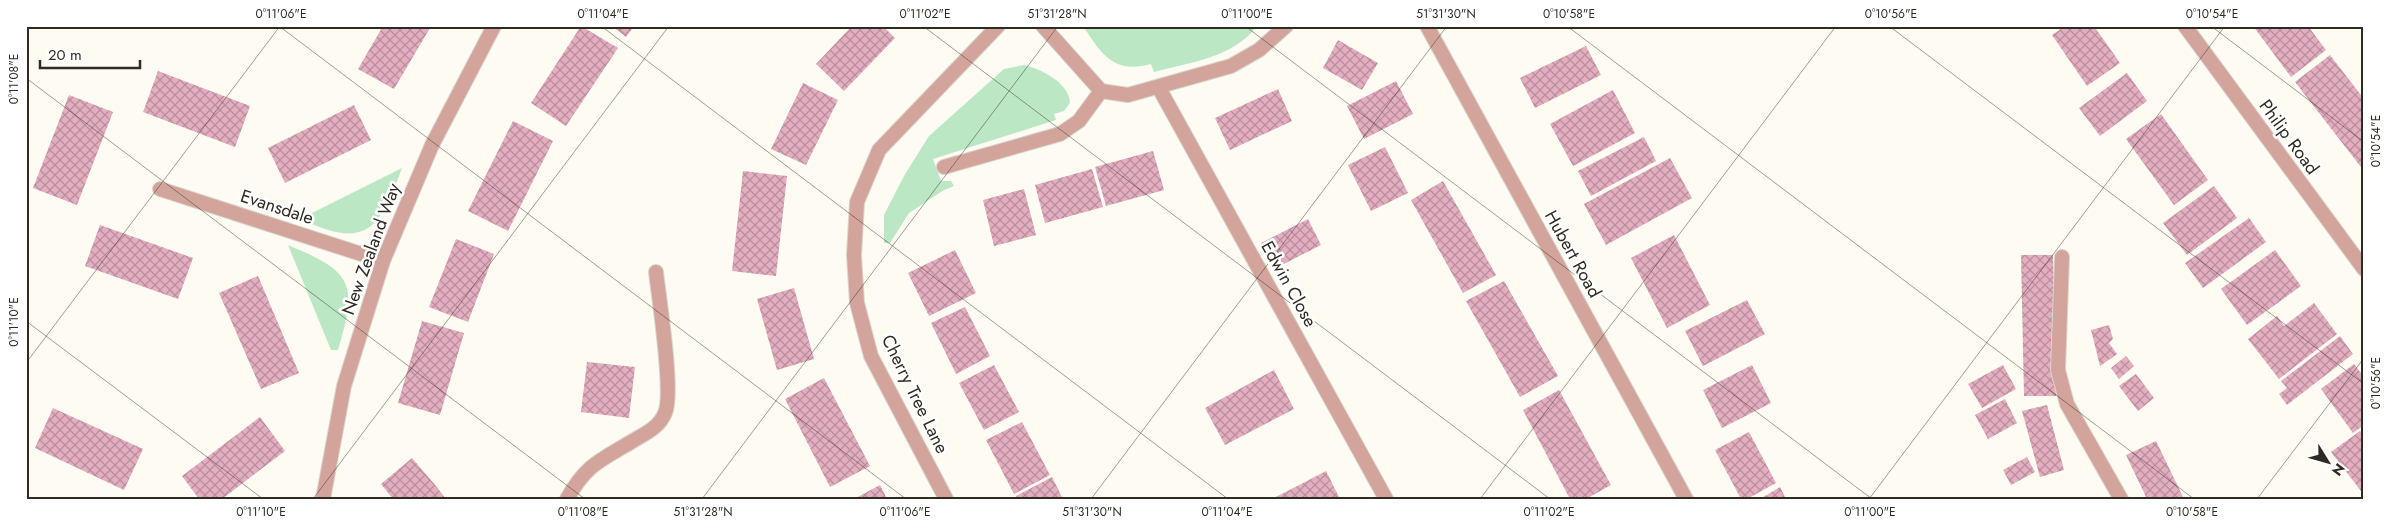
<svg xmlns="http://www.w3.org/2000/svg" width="2390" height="525" font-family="Jost,sans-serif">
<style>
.green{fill:#bce7c5}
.building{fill:url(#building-cross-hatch)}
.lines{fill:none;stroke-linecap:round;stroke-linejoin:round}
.service-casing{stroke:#d9d6cd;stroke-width:16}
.minor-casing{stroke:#d9d6cd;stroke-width:16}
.tertiary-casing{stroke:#d9d6cd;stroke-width:16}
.service{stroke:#d3a49c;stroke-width:14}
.minor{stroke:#d3a49c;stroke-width:14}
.tertiary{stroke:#d3a49c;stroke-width:14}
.ticks{fill:none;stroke:#2e2b22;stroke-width:1;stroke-opacity:0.45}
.labels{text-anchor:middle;stroke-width:5;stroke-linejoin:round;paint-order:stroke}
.street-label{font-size:18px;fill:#2e2b22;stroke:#fff}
.neatline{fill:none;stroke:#2e2b22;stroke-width:2}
.ticks-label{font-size:12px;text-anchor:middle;fill:#2e2b22}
</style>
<defs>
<pattern id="building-cross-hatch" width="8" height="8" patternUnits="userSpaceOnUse" patternTransform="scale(1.25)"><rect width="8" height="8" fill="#e4aec1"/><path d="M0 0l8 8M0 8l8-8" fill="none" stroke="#b98e9c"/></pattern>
</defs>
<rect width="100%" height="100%" fill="#fefbf2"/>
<!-- green -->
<path class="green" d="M1083,26H1257C1233,58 1191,62 1154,72L1151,64C1114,74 1102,55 1083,26Z
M1024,65C1041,69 1070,83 1070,103L1064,111L1054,114L1056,120L933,159L941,181H951L954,186L944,190L909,213L890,243H884V215L904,176L929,136L1004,69Z
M402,168C379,230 367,250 300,219Z
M288,245C353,272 358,283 338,350H331Z"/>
<!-- building -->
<path class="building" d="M383,26L430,28L394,89L358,69Z
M581,26L618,48L566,126L531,103Z
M612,26H634L626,37Z
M852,26H883L895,38L844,91L816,64Z
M2065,26H2094L2120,63L2087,86L2052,35Z
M2253,26H2308L2326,50L2291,77Z
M1338,40L1378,63L1362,90L1323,68Z
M1586,46L1601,75L1535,108L1520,78Z
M2330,55L2364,99V171L2295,82Z
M158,71L250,106L235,147L143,112Z
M2127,73L2147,101L2100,136L2079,108Z
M1396,81L1413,114L1364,139L1347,106Z
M803,83L838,100L806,165L771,149Z
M1278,89L1292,121L1230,150L1215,118Z
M1613,90L1635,133L1573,166L1550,124Z
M69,95L113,112L77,205L33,188Z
M354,105L371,140L285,183L268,148Z
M2161,114L2208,180L2174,205L2126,139Z
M513,121L553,141L508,231L468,211Z
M1644,137L1656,161L1591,196L1578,171Z
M1385,147L1408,193L1371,211L1348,165Z
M1153,151L1164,190L1106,206L1095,167Z
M1670,158L1692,198L1606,245L1584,204Z
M1092,169L1103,207L1045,223L1035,185Z
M743,171L787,176L776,276L732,271Z
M1443,181L1496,275L1463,293L1411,200Z
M2214,186L2237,218L2187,255L2163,223Z
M1024,189L1036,235L994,246L983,200Z
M2249,218L2266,242L2203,288L2185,263Z
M1308,219L1321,245L1274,269L1261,243Z
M100,225L193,258L178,299L85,266Z
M1674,235L1710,305L1667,328L1631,258Z
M456,239L494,254L468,322L429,307Z
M955,250L976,293L929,316L908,273Z
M2275,250L2301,286L2247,325L2221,289Z
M2021,255H2053L2056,396H2024Z
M258,276L299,373L261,389L219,293Z
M1504,281L1558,376L1520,397L1466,301Z
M794,288L814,359L777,370L757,299Z
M1747,300L1765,334L1703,366L1685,331Z
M2314,303L2337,334L2279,379L2248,339L2277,316L2284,326Z
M965,307L990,356L956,374L931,323Z
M422,321L464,333L440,415L398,403Z
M2109,325L2113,339L2109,343L2117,354L2100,366L2091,330Z
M2340,336L2353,354L2287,405L2279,394L2287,388L2281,381Z
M2126,356L2134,366L2119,379L2111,368Z
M587,362L635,367L629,418L581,412Z
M2354,364L2364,377V425L2353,433L2321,389Z
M994,365L1019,412L984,430L959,383Z
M1752,365L1771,403L1722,428L1703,390Z
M2003,365L2016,389L1982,408L1968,384Z
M1274,370L1294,409L1225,445L1205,408Z
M2136,374L2154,398L2138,411L2119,386Z
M824,378L870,466L830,487L785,399Z
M1559,390L1611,485L1586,499H1570L1523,410Z
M2005,399L2017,423L1988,439L1975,415Z
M2047,405L2064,470L2040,477L2022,411Z
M53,408L143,449L124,490L35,448Z
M260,417L285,451L222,499H199L182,476Z
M1022,422L1050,475L1014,494L986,440Z
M2360,431L2364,435V489L2361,491L2331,452Z
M1749,432L1776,483L1747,499H1741L1715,450Z
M2156,441L2184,499H2147L2126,455Z
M2027,457L2035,472L2011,485L2003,470Z
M412,458L436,486L446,499H393L381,484Z
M1326,471L1340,499H1272L1303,483Z
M1052,477L1063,499H1018L1016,496Z
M880,485L887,499H854Z
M1780,487L1786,499H1760Z"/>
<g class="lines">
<!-- service casing -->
<g class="service-casing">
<path id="service" d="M944,167L1060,134L1079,121L1101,91
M2062,257L2058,370L2067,404L2121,499
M567,499C586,465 599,461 631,442C644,434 659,428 665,413C674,393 659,299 656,272"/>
</g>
<!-- minor casing -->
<g class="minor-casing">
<path id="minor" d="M1043,26L1101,91L1128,95L1231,66L1259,50L1286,26
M1427,26L1686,499
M2185,26L2364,269
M1159,88L1386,499
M160,189L383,261
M323,499L344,386L383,261L432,145L494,26"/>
</g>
<!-- tertiary casing -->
<g class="tertiary-casing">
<path id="tertiary" d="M946,499L871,356L857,303L854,255L857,202L879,150L998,26"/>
</g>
<!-- service -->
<use href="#service" class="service"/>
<!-- minor -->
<use href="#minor" class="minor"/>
<!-- tertiary -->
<use href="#tertiary" class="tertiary"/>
</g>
<!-- ticks -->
<path class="ticks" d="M279,26L906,499M601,26L1228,499M923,26L1550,499M1245,26L1872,499M1567,26L2194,499M1889,26L2364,384M2211,26L2364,142M26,78L585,499M26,321L263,499M26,363L280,26M313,499L669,26M702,499L1058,26M1091,499L1447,26M1480,499L1836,26M1869,499L2225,26M2257,499L2364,358"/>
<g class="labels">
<!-- street labels -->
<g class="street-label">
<text transform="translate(2289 137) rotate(54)" y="6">Philip Road</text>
<text transform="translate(277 207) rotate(18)" y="6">Evansdale</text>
<text transform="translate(371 249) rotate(-70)" y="6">New Zealand Way</text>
<text transform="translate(1573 254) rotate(61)" y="6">Hubert Road</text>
<text transform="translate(1289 284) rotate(61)" y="6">Edwin Close</text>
<text transform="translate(915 394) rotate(64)" y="6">Cherry Tree Lane</text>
</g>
</g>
<!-- border -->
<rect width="2390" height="525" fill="none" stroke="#ffffff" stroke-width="55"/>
<!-- north arrow -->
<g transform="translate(2328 462) rotate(127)" stroke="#ffffff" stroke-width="4" paint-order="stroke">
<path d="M0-4L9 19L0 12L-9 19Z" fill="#2e2b22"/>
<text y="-8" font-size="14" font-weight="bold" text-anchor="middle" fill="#2e2b22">N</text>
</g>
<!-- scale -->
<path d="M40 60v8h100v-8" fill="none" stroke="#2e2b22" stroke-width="2.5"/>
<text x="48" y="60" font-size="15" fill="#2e2b22" stroke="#ffffff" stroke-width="4" paint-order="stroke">20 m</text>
<rect x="28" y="28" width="2334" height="470" class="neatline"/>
<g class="ticks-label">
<text x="281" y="18">0°11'06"E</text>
<text x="603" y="18">0°11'04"E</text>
<text x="925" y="18">0°11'02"E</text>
<text x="1057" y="18">51°31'28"N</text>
<text x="1247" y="18">0°11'00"E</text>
<text x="1446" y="18">51°31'30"N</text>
<text x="1569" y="18">0°10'58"E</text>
<text x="1891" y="18">0°10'56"E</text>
<text x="2212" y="18">0°10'54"E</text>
<text transform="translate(14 79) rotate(-90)" y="4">0°11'08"E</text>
<text transform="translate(2376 141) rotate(-90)" y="4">0°10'54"E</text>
<text transform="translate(14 322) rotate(-90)" y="4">0°11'10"E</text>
<text transform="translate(2376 383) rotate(-90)" y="4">0°10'56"E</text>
<text x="261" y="516">0°11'10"E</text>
<text x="583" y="516">0°11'08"E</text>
<text x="703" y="516">51°31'28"N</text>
<text x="905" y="516">0°11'06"E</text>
<text x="1092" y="516">51°31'30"N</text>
<text x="1227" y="516">0°11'04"E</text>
<text x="1549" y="516">0°11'02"E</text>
<text x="1870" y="516">0°11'00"E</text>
<text x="2192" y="516">0°10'58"E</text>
</g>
</svg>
